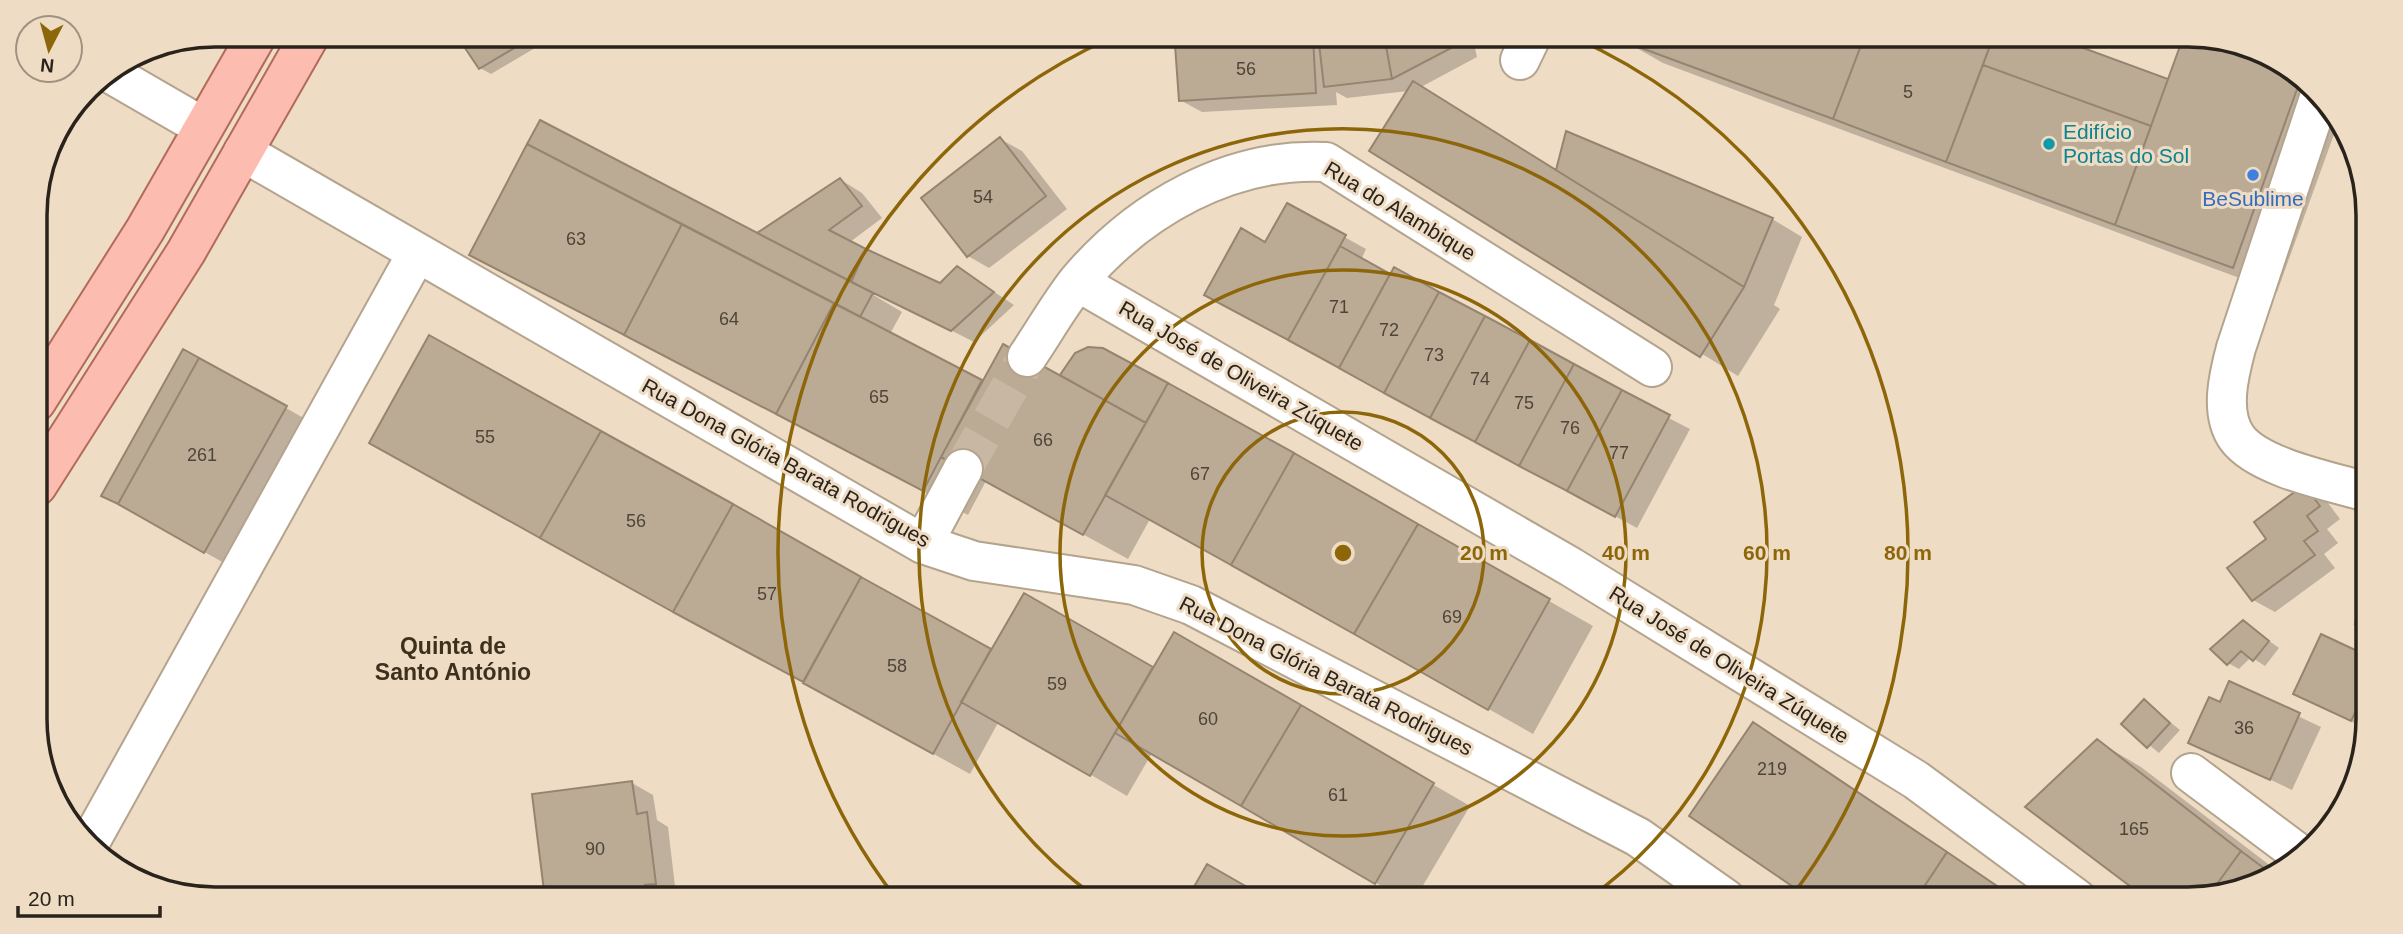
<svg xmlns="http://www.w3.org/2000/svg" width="2403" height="934" font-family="Helvetica,sans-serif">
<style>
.shadow{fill:#0003}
.building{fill:#bbaa94;stroke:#958570;stroke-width:2}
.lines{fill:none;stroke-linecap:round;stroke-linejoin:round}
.minor-tunnel{stroke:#c7b7a3;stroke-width:38;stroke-dasharray:38 19;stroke-linecap:butt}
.minor-casing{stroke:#b4a38d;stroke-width:42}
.major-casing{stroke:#b26a59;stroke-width:42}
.minor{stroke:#fff;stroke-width:38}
.major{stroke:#fdbcb0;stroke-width:38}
.ring{fill:none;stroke:#8d6609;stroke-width:3.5}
.culture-dot{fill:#0f9aa8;stroke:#eedcc5;stroke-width:2.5}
.shop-dot{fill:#3f7fe0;stroke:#eedcc5;stroke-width:2.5}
.labels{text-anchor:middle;stroke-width:6;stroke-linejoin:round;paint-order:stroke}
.number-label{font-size:18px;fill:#4e4539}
.culture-label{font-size:21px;fill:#0d838f;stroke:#eedcc5;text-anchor:start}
.shop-label{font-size:21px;fill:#366cbe;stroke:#eedcc5}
.street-label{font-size:21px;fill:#2a231b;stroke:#eedcc5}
.neighbourhood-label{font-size:23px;font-weight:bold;fill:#3d301d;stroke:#eedcc5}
.rim{fill:none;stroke:#2a231b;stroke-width:3.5}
.centre{fill:#8d6609;stroke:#eedcc5;stroke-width:3.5}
.ring-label{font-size:21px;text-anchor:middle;font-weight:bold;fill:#8d6609;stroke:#eedcc5;stroke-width:6;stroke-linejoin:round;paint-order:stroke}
</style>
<rect width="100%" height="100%" fill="#eedcc5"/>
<!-- shadow -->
<path class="shadow" d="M469,35H535L540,45L491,74L480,68Z
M1320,35H1472L1477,57L1421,87L1557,171L1772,219L1802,237L1774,305L1780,309L1738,376L1371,150L1408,91L1347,98L1336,92L1337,105L1202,112L1180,100L1312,39L1321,44Z
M1620,35H2048L2169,82L2185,35H2188L2246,45L2324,97L2337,126L2277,292L1663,63L1619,38Z
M1000,139L1022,151L1067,209L989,268L968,256Z
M841,180L862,193L882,218L850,242L941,285L958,268L1014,305L974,342L866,287L865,290L902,312L890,334L983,382L1084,390L1085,388L1168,385L1593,626L1533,734L1150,519L1128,559L986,481L968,515L471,254L770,241Z
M1287,205L1366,249L1361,260L1690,429L1637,528L1228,307Z
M286,408L330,433L249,577L103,495Z
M600,432L992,651L1025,595L1154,669L1175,634L1470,806L1415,899H1404L1152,753L1127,796L999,721L970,774L585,562Z
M2304,487L2325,499L2340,519L2327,529L2338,543L2324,554L2335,568L2275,612L2253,600L2269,539Z
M2243,622L2279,648L2265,666L2251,657L2239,669L2228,663Z
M2368,658L2366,729L2295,693Z
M2230,684L2321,727L2292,790L2191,742L2221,704Z
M2144,701L2180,730L2159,753L2123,724Z
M1753,724L1797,750L2018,899H1815Z
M2097,741L2141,767L2276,870L2199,899Z
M632,783L653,795L657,820L668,827L676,895L666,899H547Z"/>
<!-- building -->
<path class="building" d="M465,35H529L531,38L479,69L459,39Z
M1318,35H1384L1392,79L1324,87Z
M1384,35H1454L1457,45L1392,79Z
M1618,35H1865L1833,119L1617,39Z
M1865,35H1994L1946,162L1833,119Z
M1994,35H2048L2168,79L2151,126L1983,65Z
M2184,35L2246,45L2300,81L2233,268L2115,225Z
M1313,37L1316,93L1179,101L1175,45Z
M1983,65L2151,126L2115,225L1946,162Z
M1413,81L1744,287L1700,357L1369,151Z
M540,120L873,293L860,317L527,144Z
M1566,131L1773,218L1744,287L1556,170Z
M1000,137L1046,196L967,257L921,198Z
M527,144L682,224L624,335L469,255Z
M840,178L862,206L829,230L866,249L851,282L757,233Z
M1287,203L1346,235L1288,340L1204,295L1241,228L1265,242Z
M682,224L834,303L776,414L624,335Z
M1340,246L1390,274L1339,368L1288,340Z
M866,249L940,283L957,266L994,292L951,331L851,282Z
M1394,267L1439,292L1384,393L1339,368Z
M1439,292L1485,316L1430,418L1384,393Z
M834,303L982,380L923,491L776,414Z
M1485,316L1530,340L1475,442L1430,418Z
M429,335L601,431L540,538L369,443Z
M1530,340L1574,364L1519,466L1475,442Z
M1003,344L1146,423L1083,535L941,457Z
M1088,347L1103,348L1168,383L1146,423L1060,375L1075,353Z
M183,349L199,358L118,504L101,496Z
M199,358L287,406L204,553L118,504Z
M1574,364L1622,390L1567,491L1519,466Z
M1168,383L1294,453L1231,565L1105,495Z
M1622,390L1670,415L1615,517L1567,491Z
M601,431L733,504L673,612L540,538Z
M1294,453L1418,524L1354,634L1231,565Z
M2304,485L2320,506L2307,516L2318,531L2304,541L2315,555L2252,601L2227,568L2266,539L2254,522Z
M733,504L861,577L803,682L673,612Z
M1418,524L1550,599L1488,710L1354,634Z
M2368,562V626L2355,624Z
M861,577L991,649L933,754L803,683Z
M1024,593L1153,667L1090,776L961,702Z
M2243,620L2269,641L2253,661L2241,651L2227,665L2210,649Z
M1174,632L1301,705L1241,806L1115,733Z
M2321,634L2368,656V686L2351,721L2293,694Z
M2229,681L2300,713L2270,780L2188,743L2209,697L2220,702Z
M2144,699L2170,723L2147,748L2121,724Z
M1301,705L1434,783L1375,884L1241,806Z
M1753,722L1947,852L1916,899H1811L1689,816Z
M2097,739L2241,851L2209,895L2199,899H2147L2025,807Z
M632,781L637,814L647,812L656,884L645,885L647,899H545L532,794Z
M2241,851L2269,872L2209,895Z
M1947,852L2016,899H1916Z
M1207,864L1268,899H1187Z"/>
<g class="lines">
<!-- minor-tunnel -->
<path class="minor-tunnel" d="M963,469L1027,357"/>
<!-- minor casing -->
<g class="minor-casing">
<path id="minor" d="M1520,60L1532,35
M108,72L203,127
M2320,95L2236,348C2229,374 2219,413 2237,438C2259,468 2333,482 2367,492
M243,152L923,544L974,561L1134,585L1191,605L1638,837L1726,899
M1078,282L1571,567L1916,780L2077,899
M1027,357C1044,332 1059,305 1078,281C1139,209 1230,157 1326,162L1652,367
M923,544L963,469
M2191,773L2302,856
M89,844L417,253"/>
</g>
<!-- major casing -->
<g class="major-casing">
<path id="major" d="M36,402L145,230L257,35
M37,486L186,252L310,35"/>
</g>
<!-- minor -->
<use href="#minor" class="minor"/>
<!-- major -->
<use href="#major" class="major"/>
</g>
<!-- distance rings -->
<g class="ring">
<circle cx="1343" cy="553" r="141"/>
<circle cx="1343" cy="553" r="283"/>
<path d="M1097 898A424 424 0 1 1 1589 898"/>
<path d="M895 897A565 565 0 0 1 1113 37M1573 37A565 565 0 0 1 1791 897"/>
</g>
<!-- markers -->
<circle class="culture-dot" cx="2049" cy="144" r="7"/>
<circle class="shop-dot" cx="2253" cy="175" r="7"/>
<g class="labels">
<!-- number labels -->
<g class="number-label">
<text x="1246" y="75">56</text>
<text x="1908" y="98">5</text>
<text x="983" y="203">54</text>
<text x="576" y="245">63</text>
<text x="1339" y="313">71</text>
<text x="729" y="325">64</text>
<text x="1389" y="336">72</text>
<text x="1434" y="361">73</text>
<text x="1480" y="385">74</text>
<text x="879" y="403">65</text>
<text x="1524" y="409">75</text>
<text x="1570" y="434">76</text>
<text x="485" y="443">55</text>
<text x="1043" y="446">66</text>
<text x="1619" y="459">77</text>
<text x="202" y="461">261</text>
<text x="1200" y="480">67</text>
<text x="636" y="527">56</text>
<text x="767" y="600">57</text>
<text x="1452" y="623">69</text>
<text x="897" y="672">58</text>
<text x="1057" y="690">59</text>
<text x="1208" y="725">60</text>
<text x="2244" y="734">36</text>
<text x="1772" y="775">219</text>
<text x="1338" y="801">61</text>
<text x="2134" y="835">165</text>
<text x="595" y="855">90</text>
</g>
<!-- culture labels -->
<g class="culture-label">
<text x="2063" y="139">Edifício<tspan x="2063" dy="24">Portas do Sol</tspan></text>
</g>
<!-- shop labels -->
<g class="shop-label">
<text x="2253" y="206">BeSublime</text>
</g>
<!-- street labels -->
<g class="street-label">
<text transform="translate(1400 211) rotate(31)" y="7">Rua do Alambique</text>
<text transform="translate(1241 376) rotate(30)" y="7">Rua José de Oliveira Zúquete</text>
<text transform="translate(786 463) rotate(29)" y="7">Rua Dona Glória Barata Rodrigues</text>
<text transform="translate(1729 665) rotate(32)" y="7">Rua José de Oliveira Zúquete</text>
<text transform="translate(1326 676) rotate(27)" y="7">Rua Dona Glória Barata Rodrigues</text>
</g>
<!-- neighbourhood labels -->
<g class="neighbourhood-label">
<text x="453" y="654">Quinta de<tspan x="453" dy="26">Santo António</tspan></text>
</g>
</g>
<!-- crop -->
<path d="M0 0H2403V934H0ZM215 47H2188A168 168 0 0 1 2356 215V719A168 168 0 0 1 2188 887H215A168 168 0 0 1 47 719V215A168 168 0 0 1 215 47Z" fill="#eedcc5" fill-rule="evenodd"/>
<path class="rim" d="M215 47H2188A168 168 0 0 1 2356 215V719A168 168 0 0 1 2188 887H215A168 168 0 0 1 47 719V215A168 168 0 0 1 215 47Z"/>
<circle cx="1343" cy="553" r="10" class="centre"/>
<g class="ring-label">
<text x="1484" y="560">20 m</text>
<text x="1626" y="560">40 m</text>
<text x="1767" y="560">60 m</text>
<text x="1908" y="560">80 m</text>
</g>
<!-- north arrow -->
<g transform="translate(49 49) rotate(186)"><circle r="33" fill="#eedcc5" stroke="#a09281" stroke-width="2"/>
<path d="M0-5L12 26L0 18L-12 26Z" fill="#8d6609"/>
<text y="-10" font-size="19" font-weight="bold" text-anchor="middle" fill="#2a231b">N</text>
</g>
<!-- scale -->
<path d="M18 906v10h142v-10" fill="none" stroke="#2a231b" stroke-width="3.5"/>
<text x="28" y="906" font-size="21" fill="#2a231b" stroke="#eedcc5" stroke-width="5" paint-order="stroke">20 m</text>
</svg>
